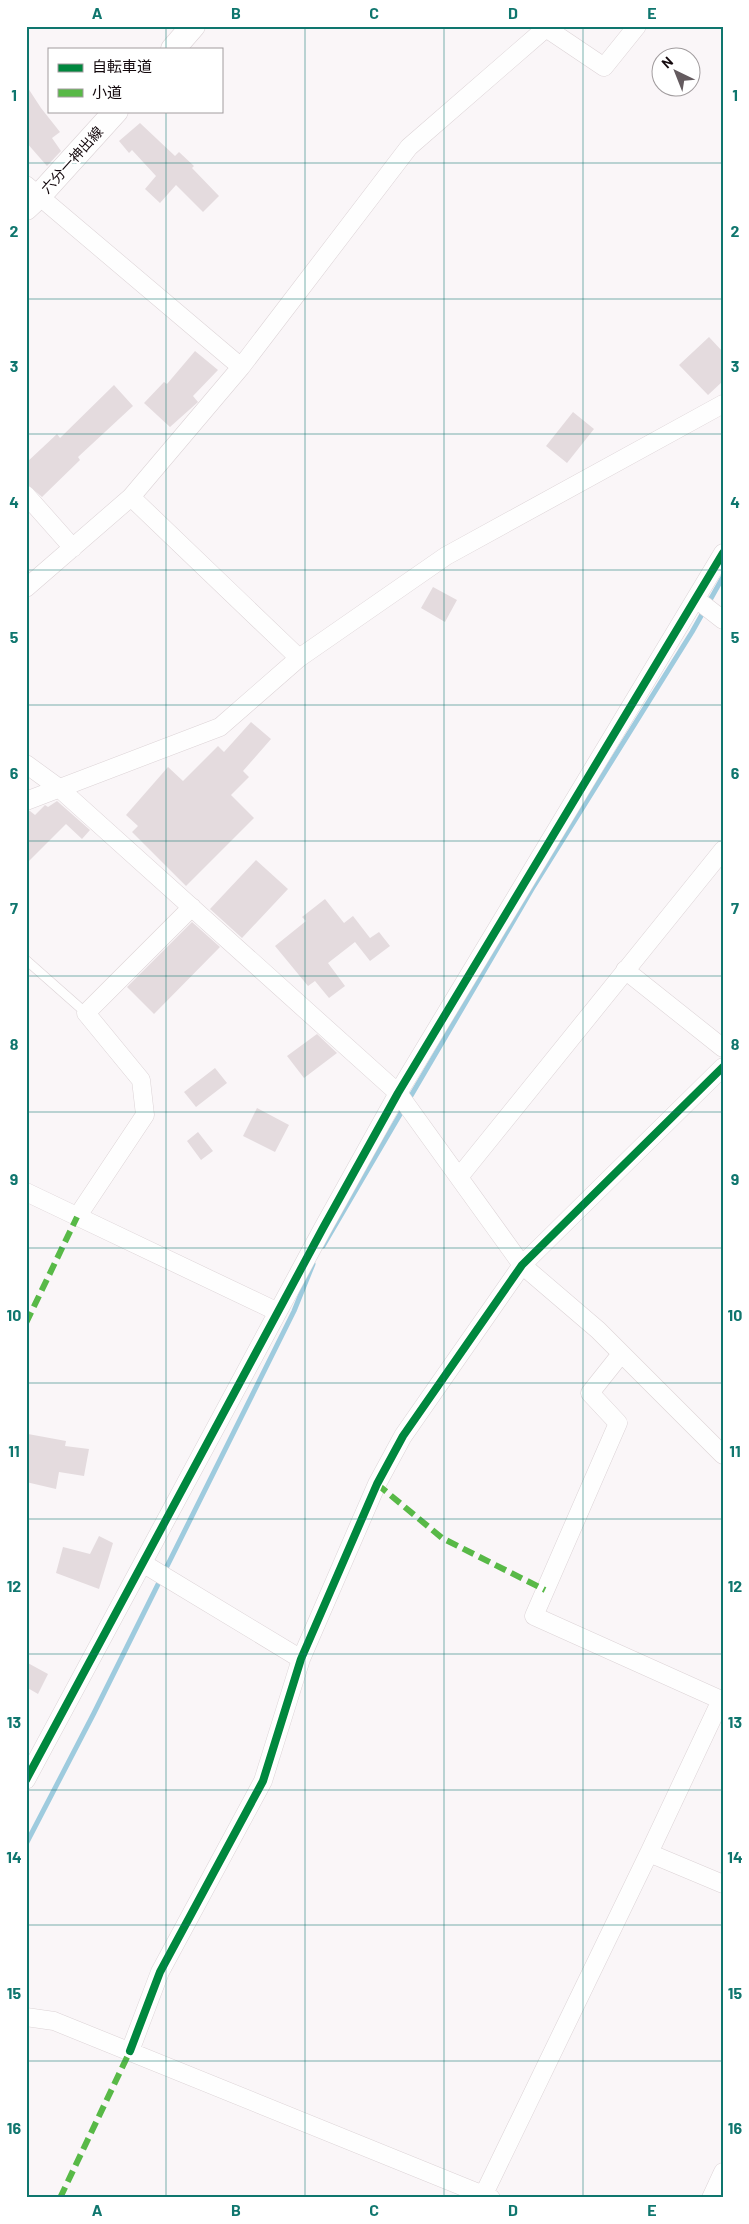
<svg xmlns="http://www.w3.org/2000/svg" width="749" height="2224" font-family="Barlow,'Noto Sans JP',sans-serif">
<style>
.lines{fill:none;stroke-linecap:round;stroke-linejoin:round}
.stream{stroke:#9ecbde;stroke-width:5}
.building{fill:#e4dbde}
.service-casing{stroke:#dcd3d6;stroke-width:10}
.minor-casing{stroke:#dcd3d6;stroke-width:19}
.secondary-casing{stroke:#dcd3d6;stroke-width:25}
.service{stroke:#fefefe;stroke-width:9}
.minor{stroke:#fefefe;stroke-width:18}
.secondary{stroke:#fefefe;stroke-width:24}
.quiet{stroke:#58b947;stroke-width:6;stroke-dasharray:12 6;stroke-linecap:butt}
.cycleway-casing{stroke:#fff;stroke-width:11}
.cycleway{stroke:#00873e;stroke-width:8}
.grid{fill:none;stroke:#0f766e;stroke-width:1;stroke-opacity:0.55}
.labels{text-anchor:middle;stroke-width:4.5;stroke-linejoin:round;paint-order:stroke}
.street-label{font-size:14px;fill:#13080c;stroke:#fff}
.neatline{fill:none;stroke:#0f766e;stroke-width:2}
.grid-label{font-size:16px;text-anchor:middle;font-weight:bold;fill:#0f766e}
</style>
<rect width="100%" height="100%" fill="#faf6f8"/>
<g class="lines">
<!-- stream -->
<path class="stream" d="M323,1246L532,889L692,632L723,577
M26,1844L94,1713L294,1311L313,1264"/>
</g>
<!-- building -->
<path class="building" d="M26,85L41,108L60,132L52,138L61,151L47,166L26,142Z
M140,123L175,156L179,152L194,166L192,168L219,196L203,212L176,185L160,203L145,189L156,176L132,150L129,153L119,141Z
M709,337L723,352V381L708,395L679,365Z
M195,351L218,370L193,396L198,402L170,427L144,403L164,382L167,384Z
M114,385L133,406L78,457L80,460L42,497L26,483V463L57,434L60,438Z
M573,412L594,429L567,463L546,446Z
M433,587L457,600L445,622L421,608Z
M251,722L271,739L243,771L249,777L231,795L254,818L186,886L132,832L138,826L126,815L168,767L183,781L218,746L224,752Z
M57,801L90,830L82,839L66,824L26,864V811H30L35,815L45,805L48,807Z
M256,860L288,889L242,938L210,909Z
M325,899L344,923L353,916L370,938L379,932L390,946L370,961L355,942L328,963L345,986L329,998L315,981L308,986L275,946L306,921L302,917Z
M192,922L220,947L154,1014L127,987Z
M317,1034L337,1053L304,1078L287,1056Z
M215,1068L227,1083L196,1107L184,1092Z
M257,1108L289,1125L275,1152L243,1136Z
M198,1132L213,1151L201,1160L187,1141Z
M28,1434L66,1441L65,1446L89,1449L84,1476L59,1472L56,1489L26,1482Z
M99,1536L113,1543L99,1589L56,1573L63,1547L90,1554Z
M26,1662L48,1674L38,1694L26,1687Z"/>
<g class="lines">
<!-- service casing -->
<g class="service-casing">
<path id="service" d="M26,960L86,1013"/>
</g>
<!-- minor casing -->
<g class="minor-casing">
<path id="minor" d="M546,28L604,67L637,26
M26,185L241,367
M26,495L73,548
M26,588L131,497
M696,599L723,620
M299,658L131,497L241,367L409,147L546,28L544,26
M26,764L59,788L398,1093L522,1265L598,1330L723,1455
M26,801L220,727L299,658L446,556L723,404
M625,970L723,1048
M459,1177L723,850
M26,1192L278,1312
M77,1217L145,1115L141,1080L86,1013L192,907
M621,1354L590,1393L618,1423L534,1616L721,1700L649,1853
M144,1564L301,1659
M26,1780L323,1228L398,1093L723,553
M26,2017L54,2021L491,2198
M130,2051L160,1972L263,1781L301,1659L377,1484L403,1436L522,1265L723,1067
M482,2198L649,1853L723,1884
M711,2198L723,2172"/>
</g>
<!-- secondary casing -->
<g class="secondary-casing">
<path id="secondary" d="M173,49L193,26
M26,208L39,196L116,111"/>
</g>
<!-- service -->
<use href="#service" class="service"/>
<!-- minor -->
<use href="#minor" class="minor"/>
<!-- secondary -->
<use href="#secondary" class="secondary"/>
<!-- quiet -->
<path class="quiet" d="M26,1323L77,1217
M377,1484L442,1538L545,1590
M60,2198L130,2051"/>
<!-- cycleway casing -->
<g class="cycleway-casing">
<path id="cycleway" d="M26,1780L323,1228L398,1093L723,553
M130,2051L160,1972L263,1781L301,1659L377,1484L403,1436L522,1265L723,1067"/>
</g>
<!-- cycleway -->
<use href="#cycleway" class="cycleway"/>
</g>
<!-- grid -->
<path class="grid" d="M166,26V49M305,26V2198M444,26V2198M583,26V2198M166,111V2198M26,163H723M26,299H723M26,434H723M26,570H723M26,705H723M26,841H723M26,976H723M26,1112H723M26,1248H723M26,1383H723M26,1519H723M26,1654H723M26,1790H723M26,1925H723M26,2061H723"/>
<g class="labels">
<!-- street labels -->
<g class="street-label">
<text transform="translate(72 160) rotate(-48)" y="5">六分一神出線</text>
</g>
</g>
<!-- border -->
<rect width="749" height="2224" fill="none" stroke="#ffffff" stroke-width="55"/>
<!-- legend -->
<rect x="48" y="48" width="175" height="65" fill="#ffffff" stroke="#a19c9e"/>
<rect x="58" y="64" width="25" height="8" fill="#00873e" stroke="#a19c9e"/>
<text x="92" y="72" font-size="15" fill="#13080c">自転車道</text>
<rect x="58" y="89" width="25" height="8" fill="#58b947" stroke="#a19c9e"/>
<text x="92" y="98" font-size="15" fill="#13080c">小道</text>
<!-- north arrow -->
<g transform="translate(676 72) rotate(317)"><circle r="24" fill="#ffffff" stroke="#a19c9e"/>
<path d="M0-4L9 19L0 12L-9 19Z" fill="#645b5f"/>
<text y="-8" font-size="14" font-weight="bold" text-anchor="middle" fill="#13080c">N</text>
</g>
<rect x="28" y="28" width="694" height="2168" class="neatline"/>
<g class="grid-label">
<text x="97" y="19">A</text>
<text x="236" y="19">B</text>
<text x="374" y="19">C</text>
<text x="513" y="19">D</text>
<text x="652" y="19">E</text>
<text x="14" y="101">1</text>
<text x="735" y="101">1</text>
<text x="14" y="237">2</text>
<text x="735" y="237">2</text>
<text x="14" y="372">3</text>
<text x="735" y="372">3</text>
<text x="14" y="508">4</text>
<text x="735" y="508">4</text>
<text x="14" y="643">5</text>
<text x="735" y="643">5</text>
<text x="14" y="779">6</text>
<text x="735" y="779">6</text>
<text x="14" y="914">7</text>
<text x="735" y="914">7</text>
<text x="14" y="1050">8</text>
<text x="735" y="1050">8</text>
<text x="14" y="1185">9</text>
<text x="735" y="1185">9</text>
<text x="14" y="1321">10</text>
<text x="735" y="1321">10</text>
<text x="14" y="1457">11</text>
<text x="735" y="1457">11</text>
<text x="14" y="1592">12</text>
<text x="735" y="1592">12</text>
<text x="14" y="1728">13</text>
<text x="735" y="1728">13</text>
<text x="14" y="1863">14</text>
<text x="735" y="1863">14</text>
<text x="14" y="1999">15</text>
<text x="735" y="1999">15</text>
<text x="14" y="2134">16</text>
<text x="735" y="2134">16</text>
<text x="97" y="2216">A</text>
<text x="236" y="2216">B</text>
<text x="374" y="2216">C</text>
<text x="513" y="2216">D</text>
<text x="652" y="2216">E</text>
</g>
</svg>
